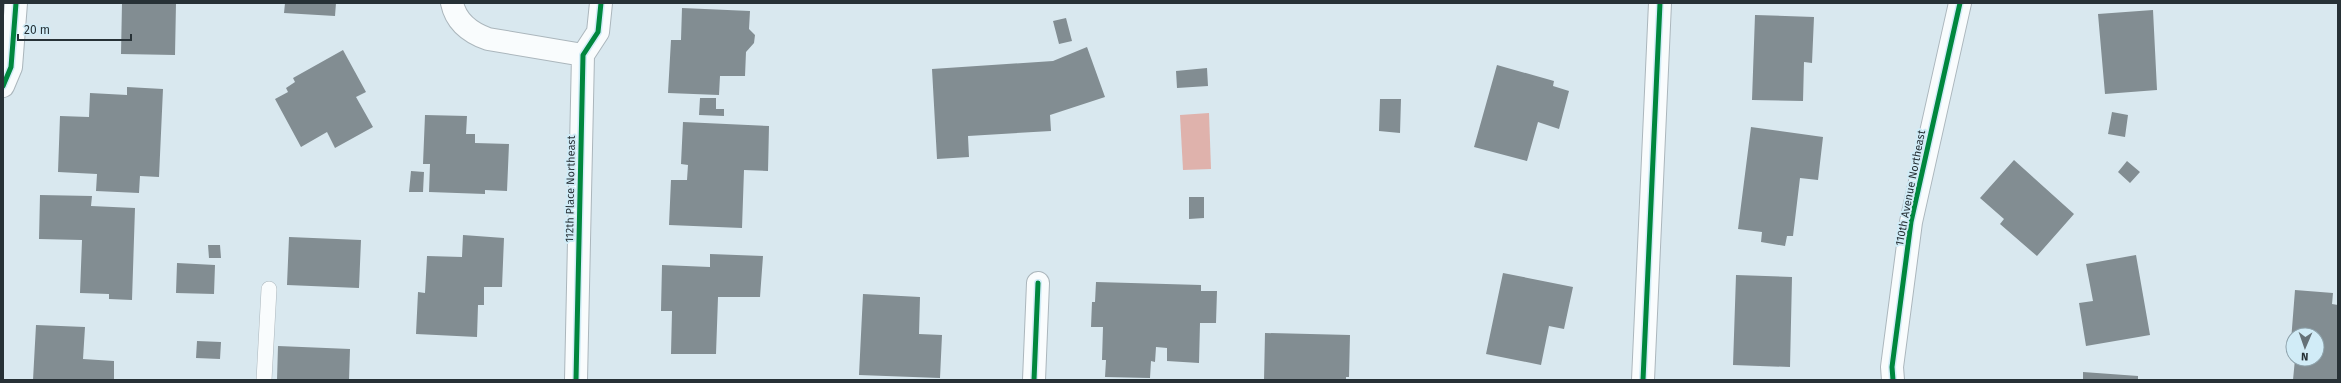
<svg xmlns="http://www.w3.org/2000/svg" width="2341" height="383" font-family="'Fira Sans',sans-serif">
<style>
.water{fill:#dfb2ac}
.building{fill:#828d92}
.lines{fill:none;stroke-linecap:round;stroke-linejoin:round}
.service-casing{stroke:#abb6bc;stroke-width:16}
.minor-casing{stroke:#abb6bc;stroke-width:24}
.service{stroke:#f9fcfd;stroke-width:15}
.minor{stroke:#f9fcfd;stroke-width:22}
.cycleway-casing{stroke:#d1ecf7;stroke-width:8}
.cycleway{stroke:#00873e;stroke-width:5}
.labels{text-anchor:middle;stroke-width:4;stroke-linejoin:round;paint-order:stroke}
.street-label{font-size:11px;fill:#273136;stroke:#d1ecf7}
</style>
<rect width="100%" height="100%" fill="#d9e8ef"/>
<!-- water -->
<path class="water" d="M1209,113L1211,169L1183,170L1180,115Z"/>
<!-- building -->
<path class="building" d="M122,3H176L175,55L121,54Z
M285,3H336L335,16L284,13Z
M682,8L750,11L749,29L755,35L754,43L746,52L745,76H720L719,95L668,93L671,40H681Z
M2153,10L2157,90L2105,94L2098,14Z
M1755,15L1814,17L1812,63L1804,62L1803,101L1752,100Z
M1066,18L1072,41L1059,44L1053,21Z
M1087,47L1105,97L1050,115L1051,131L968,136L969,157L937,159L932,69L1053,61Z
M343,50L366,92L356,97L373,127L335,148L327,132L301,147L275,99L288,92L286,88L295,82L293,78Z
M1497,65L1554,81L1553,86L1569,91L1559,129L1538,122L1527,161L1474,147Z
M1207,68L1208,86L1177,88L1176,71Z
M127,87L163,89L159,177L140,176L139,193L96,191L97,174L58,172L60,116L89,117L90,93L127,95Z
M700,98H716V109H724V116L699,115Z
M1380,99H1401L1400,133L1379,131Z
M2112,112L2128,115L2125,137L2108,134Z
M425,115L467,116L466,134H475V143L509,144L507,191L485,190V194L429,192L430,164H423Z
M683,122L769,126L768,171L744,170L742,228L669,225L671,180H687L688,165L681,164Z
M1751,127L1823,137L1818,180L1800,178L1793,236H1787L1785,246L1761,242L1762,232L1738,229Z
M2014,160L2074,214L2037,256L2000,224L2004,219L1980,198Z
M2127,161L2140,172L2130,183L2118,172Z
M411,171L424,172L423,192H409Z
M40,195L92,196L91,206L135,208L132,300L109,299V294L80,293L82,240L39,239Z
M1189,197H1204V218L1189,219Z
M463,235L504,238L502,287H484V305H478L477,337L416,334L418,292L425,293L427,256L462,257Z
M289,237L361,240L359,288L287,285Z
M208,245H220L221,258H209Z
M710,254L763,256L760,297H718L716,354H671L672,311H661L662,265L710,267Z
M2136,255L2150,335L2086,346L2079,303L2093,301L2086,264Z
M177,263L215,265L214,294L176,293Z
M1503,273L1573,287L1564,329L1549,326L1541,365L1486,354Z
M1736,275L1792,277L1790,367L1733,365Z
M1096,282L1201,285V291H1217L1216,323H1200L1199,363L1167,361V348L1156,347L1155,362L1151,361L1150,378L1105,377L1106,360H1102L1103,327H1091L1092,302H1095Z
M2295,290L2333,293L2332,304L2338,305V380H2293L2295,359H2317V335H2293V341H2291Z
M863,294L920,297L919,334L942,335L940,378L859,375Z
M36,325L85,327L83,359L114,361V380H33Z
M1265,333L1350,335L1349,377H1346V380H1264Z
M197,341L221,342L220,359L196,358Z
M278,346L350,349L349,380H277Z
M2083,372L2138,376V380H2083Z"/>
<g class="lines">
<!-- service casing -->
<g class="service-casing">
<path id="service" d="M264,380L269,289"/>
</g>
<!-- minor casing -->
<g class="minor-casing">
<path id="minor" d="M452,3C456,22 471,33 488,39L583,55
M3,86L11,67L16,3
M576,380L583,55L598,32L601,3
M1034,380L1038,283
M1643,380L1660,3
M1893,380L1892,367L1911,222L1960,3"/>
</g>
<!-- service -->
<use href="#service" class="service"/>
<!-- minor -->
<use href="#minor" class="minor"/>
<!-- cycleway casing -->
<g class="cycleway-casing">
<path id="cycleway" d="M3,86L11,67L16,3
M576,380L583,55L598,32L601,3
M1034,380L1038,283
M1643,380L1660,3
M1893,380L1892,367L1911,222L1960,3"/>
</g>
<!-- cycleway -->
<use href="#cycleway" class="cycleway"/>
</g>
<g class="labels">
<!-- street labels -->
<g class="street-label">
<text transform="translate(1910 188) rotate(-79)" y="4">110th Avenue Northeast</text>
<text transform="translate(570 189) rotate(-89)" y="4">112th Place Northeast</text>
</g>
</g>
<!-- border -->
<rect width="2341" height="383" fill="none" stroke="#273136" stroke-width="8"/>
<!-- north arrow -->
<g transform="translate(2305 347) rotate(182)"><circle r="19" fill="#d1ecf7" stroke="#8da1aa"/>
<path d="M0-3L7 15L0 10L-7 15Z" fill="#657177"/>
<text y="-6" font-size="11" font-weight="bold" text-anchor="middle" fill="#273136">N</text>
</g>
<!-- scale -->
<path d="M18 34v6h113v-6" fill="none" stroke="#273136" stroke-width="2"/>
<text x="24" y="34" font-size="12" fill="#273136" stroke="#d1ecf7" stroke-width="3" paint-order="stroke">20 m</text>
</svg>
